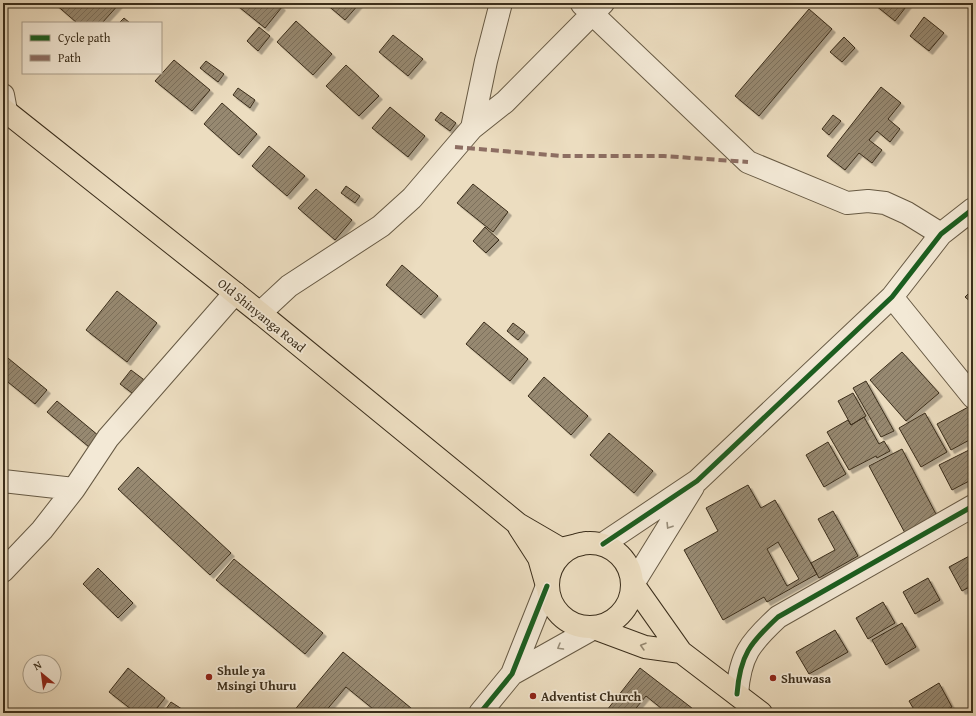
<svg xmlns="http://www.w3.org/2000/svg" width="976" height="716" font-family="'Gentium Book Plus',serif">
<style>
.building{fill:url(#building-hatch);stroke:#3b2e1b;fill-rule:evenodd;filter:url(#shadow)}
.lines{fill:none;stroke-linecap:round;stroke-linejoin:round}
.minor-casing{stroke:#675a44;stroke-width:24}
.major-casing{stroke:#3b2e1b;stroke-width:24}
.minor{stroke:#f3e9d6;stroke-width:22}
.major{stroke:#ecddc0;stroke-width:22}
.quiet{stroke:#8d6e63;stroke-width:4;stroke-dasharray:8 4;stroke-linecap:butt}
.cycleway-casing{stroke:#f3e9d6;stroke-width:8}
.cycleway{stroke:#1b5e20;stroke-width:5}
.oneway{stroke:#978c78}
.oneway2{stroke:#94866e}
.poi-dot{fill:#8f2418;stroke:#f3e9d6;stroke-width:1.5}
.labels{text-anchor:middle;stroke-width:3.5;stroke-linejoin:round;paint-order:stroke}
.street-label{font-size:13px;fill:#3b2e1b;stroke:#f3e9d6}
.poi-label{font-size:13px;font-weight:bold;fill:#3b2e1b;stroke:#f3e9d6;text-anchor:start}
</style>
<defs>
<pattern id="building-hatch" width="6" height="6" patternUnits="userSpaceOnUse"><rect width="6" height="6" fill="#978971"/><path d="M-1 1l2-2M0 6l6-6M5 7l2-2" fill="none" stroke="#7c705c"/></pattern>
<filter id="shadow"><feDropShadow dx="3.5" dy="3.5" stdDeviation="0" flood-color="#0004"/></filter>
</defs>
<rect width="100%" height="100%" fill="#ecddc0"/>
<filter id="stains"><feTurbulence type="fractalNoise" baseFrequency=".005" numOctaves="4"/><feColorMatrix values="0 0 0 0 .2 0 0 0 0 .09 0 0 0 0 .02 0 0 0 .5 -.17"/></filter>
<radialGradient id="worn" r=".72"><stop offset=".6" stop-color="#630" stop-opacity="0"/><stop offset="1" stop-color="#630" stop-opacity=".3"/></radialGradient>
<!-- building -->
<path class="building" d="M54,3H120L102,23H77Z
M234,3H277L282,7L265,28Z
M325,3H359V4L345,20Z
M876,3H909L895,21L875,5Z
M809,9L832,29L759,116L735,96Z
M924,17L944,33L929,51L910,36Z
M124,18L130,23H119Z
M296,21L332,54L313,75L277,42Z
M259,27L270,36L258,51L247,41Z
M393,35L423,59L408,76L379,52Z
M844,37L855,48L842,62L830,52Z
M174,60L210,90L192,111L155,81Z
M206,61L224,74L218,82L200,68Z
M346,65L379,96L359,116L326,86Z
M881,87L901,103L888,119L900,129L890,142L877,131L869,140L882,150L872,163L859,153L845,170L827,156Z
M238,88L255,100L250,108L233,95Z
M222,103L257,134L239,155L204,124Z
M390,107L425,136L408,157L372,128Z
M441,112L456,123L450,131L435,120Z
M833,115L841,121L829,135L822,129Z
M269,146L305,176L287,196L252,166Z
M473,184L508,212L493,232L457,203Z
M346,186L360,196L355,203L341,193Z
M316,189L352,220L335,240L298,208Z
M485,227L499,240L486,253L473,241Z
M402,265L438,296L421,315L386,285Z
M973,289V304L965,297Z
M117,291L157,323L127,362L86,330Z
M484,322L528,359L510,381L466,344Z
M513,323L525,332L518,340L507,331Z
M902,352L939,393L906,421L870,380Z
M3,354L47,390L35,404L3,378Z
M131,370L147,382L136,396L120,384Z
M544,377L588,416L571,435L528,396Z
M866,381L894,431L881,437L853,388Z
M853,393L866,416L851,425L838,401Z
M57,401L105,441L95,452L47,412Z
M972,405L973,438L951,450L937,424Z
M925,413L947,452L921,467L899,428Z
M864,417L879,444L884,441L890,451L877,458L876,456L849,470L827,432L848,420L851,425Z
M609,433L653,471L634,493L590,455Z
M828,442L846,474L824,487L806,455Z
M973,448V479L952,490L939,465Z
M902,449L937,516L905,533L869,466Z
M138,467L231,553L210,575L118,489Z
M748,485L761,508L775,500L817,574L767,602L764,597L723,620L684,550L718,531L706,508ZM778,542L799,579L787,586L767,549Z
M833,511L858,556L819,578L811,563L835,550L818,519Z
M973,554V585L962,591L949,567Z
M234,559L323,633L305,654L216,580Z
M98,568L133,603L118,618L83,584Z
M928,578L940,600L915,614L903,592Z
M883,602L895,623L868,639L856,618Z
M902,623L916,647L886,665L872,640Z
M835,630L848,652L809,674L796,652Z
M343,652L417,713H378L346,687L324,713H292Z
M128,668L165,698L153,713H136L109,692Z
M640,668L697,712L667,713L646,696L632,713H611L607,710Z
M939,683L952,707L941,713H916L909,701Z
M171,702L188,713H163Z"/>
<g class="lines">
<!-- minor casing -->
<g class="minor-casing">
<path id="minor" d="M582,4L748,162L847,203L868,201L885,203L907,213L941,234
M3,95L6,111
M472,128L486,61L501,3
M892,297L973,397
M260,313L289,286L381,226L412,198L472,128L505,102L603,3
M3,481L74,489
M603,544L697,481L892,297L941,234L973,209
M3,571L42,530L74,489L108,438L235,293
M633,584L693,487
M512,674L594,628
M737,694C740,655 750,643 778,617L973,506
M480,713L512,674L547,586"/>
</g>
<!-- major casing -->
<g class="major-casing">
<path id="major" d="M3,109L260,313L518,524L561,549L586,543
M519,527L539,558L547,586
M548 585a42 42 0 1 1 84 0a42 42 0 1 1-84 0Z
M633,584L681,652L761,713
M594,628L645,647L681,652"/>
</g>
<!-- minor -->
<use href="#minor" class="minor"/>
<!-- major -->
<use href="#major" class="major"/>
<!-- quiet -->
<path class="quiet" d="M455,147L562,156H664L748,162"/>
<!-- cycleway casing -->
<g class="cycleway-casing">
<path id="cycleway" d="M603,544L697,481L892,297L941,234L973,209
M737,694C740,655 750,643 778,617L973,506
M480,713L512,674L547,586"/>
</g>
<!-- cycleway -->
<use href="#cycleway" class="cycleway"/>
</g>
<!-- one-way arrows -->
<defs><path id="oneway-chevron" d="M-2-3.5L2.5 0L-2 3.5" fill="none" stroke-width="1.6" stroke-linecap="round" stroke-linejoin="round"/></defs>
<g class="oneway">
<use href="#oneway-chevron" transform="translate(669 526) rotate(122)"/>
<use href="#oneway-chevron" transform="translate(560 647) rotate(150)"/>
</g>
<use class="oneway2" href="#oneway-chevron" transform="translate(643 646) rotate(-164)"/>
<!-- markers -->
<g class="poi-dot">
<circle cx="209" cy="677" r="4"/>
<circle cx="773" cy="678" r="4"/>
<circle cx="533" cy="696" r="4"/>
</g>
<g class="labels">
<!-- street labels -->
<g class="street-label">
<text transform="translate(262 315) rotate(39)" y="5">Old Shinyanga Road</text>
</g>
<!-- poi labels -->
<g class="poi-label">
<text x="217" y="675">Shule ya<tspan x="217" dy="15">Msingi Uhuru</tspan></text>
<text x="781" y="683">Shuwasa</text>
<text x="541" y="701">Adventist Church</text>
</g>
</g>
<!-- margin -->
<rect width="976" height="716" fill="none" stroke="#ecddc0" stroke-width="16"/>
<rect x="4" y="4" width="968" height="708" fill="none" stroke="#3b2e1b" stroke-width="2"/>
<rect x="8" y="8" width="960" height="700" fill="none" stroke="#3b2e1b"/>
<!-- legend -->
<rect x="22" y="22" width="140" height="52" fill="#f3e9d6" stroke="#a99e8b"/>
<rect x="30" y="35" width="20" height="6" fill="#1b5e20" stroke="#a99e8b"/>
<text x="58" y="42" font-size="12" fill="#3b2e1b">Cycle path</text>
<rect x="30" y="55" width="20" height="6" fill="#8d6e63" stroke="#a99e8b"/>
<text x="58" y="62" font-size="12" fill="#3b2e1b">Path</text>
<!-- north arrow -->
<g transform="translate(42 674) rotate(331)"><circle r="19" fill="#f3e9d6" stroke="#a99e8b"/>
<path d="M0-3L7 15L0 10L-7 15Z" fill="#8f2418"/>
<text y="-6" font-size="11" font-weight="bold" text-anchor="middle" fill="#3b2e1b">N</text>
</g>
<rect width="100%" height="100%" filter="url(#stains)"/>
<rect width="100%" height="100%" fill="url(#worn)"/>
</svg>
